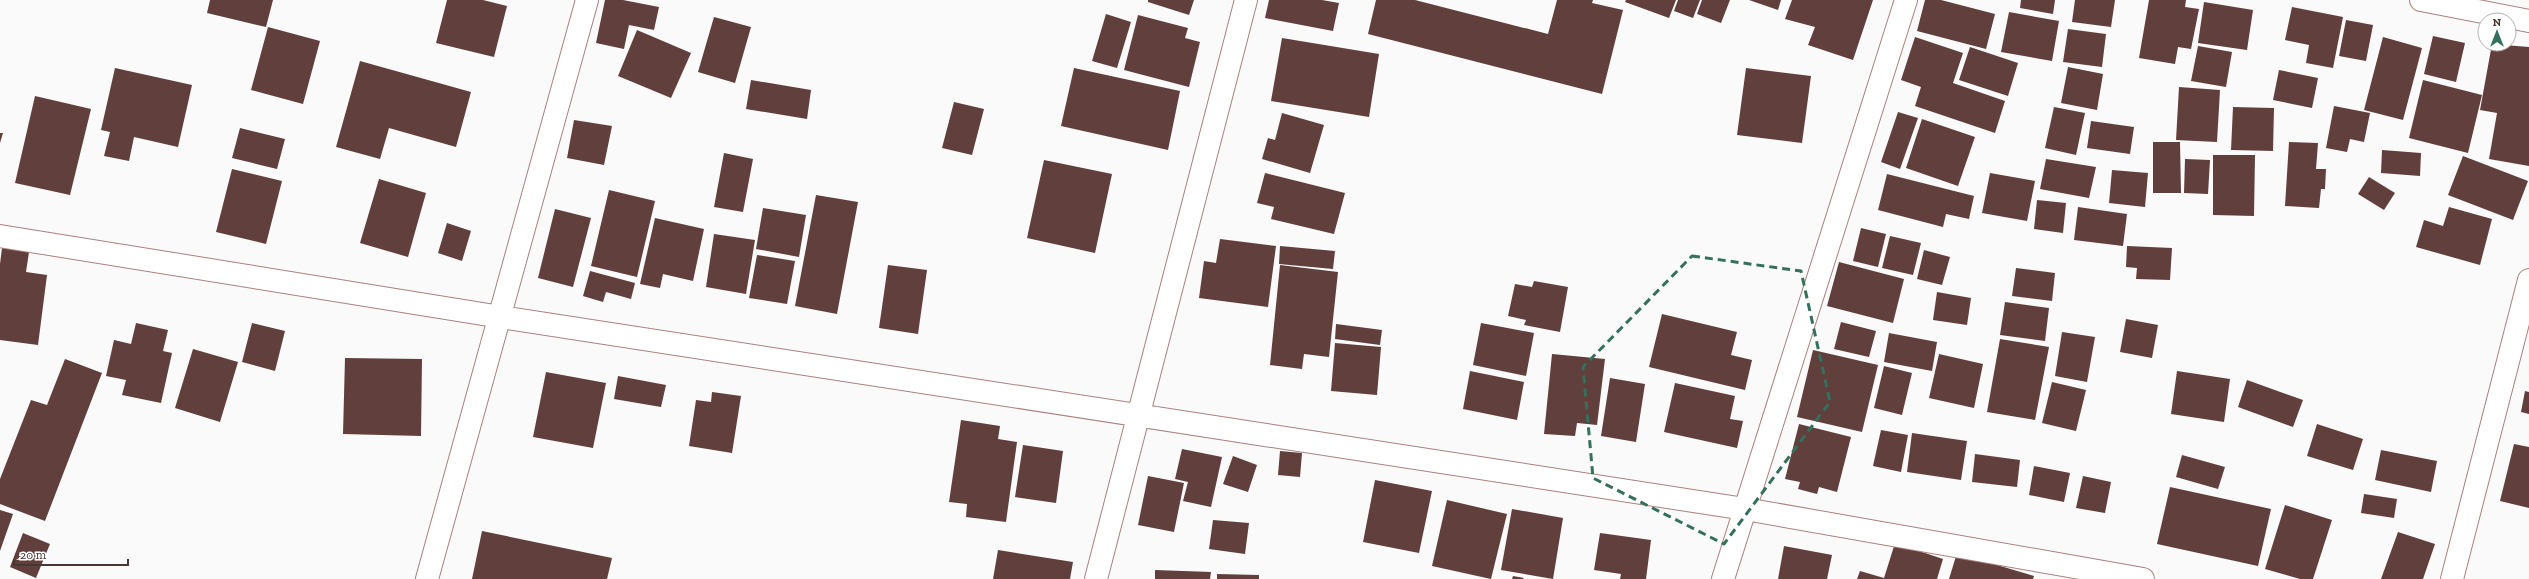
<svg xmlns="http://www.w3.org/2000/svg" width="2529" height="579" font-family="'Zilla Slab',serif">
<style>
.building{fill:#613f3c}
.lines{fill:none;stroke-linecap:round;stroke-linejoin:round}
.street-casing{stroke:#a9827e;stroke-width:24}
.secondary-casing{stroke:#a9827e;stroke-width:24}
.street{stroke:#fff;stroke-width:22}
.secondary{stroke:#fff;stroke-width:22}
.marked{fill:none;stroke:#34705c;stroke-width:3;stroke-dasharray:8 5;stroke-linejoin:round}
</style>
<rect width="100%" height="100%" fill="#fafafa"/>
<!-- building -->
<path class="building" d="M210,0H273L266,27L207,13Z
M447,0H483L507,6L494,57L436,43Z
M605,0H623L659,7L654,30L629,25L624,49L596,43Z
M1148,0H1194L1189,15L1148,2Z
M1269,0H1322L1339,3L1333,31L1265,18Z
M1376,0H1415L1548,34L1557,0H1593L1592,3L1623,10L1602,94L1368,34Z
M1626,0H1676L1669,18L1625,2Z
M1678,0H1700L1693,18L1674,11Z
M1702,0H1730L1721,23L1697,14Z
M1749,0H1781L1778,10Z
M1792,0H1873L1853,60L1808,45L1815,27L1785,19Z
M1925,0H1941L1995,14L1986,49L1917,31Z
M2021,0H2055L2053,14L2020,8Z
M2075,0H2115L2111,27L2072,22Z
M2149,0H2186L2185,7L2199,9L2191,49L2178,47L2175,64L2139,58Z
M2204,2L2253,10L2247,50L2198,43Z
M2292,7L2343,17L2333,68L2306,63L2309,45L2285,40Z
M2009,12L2059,21L2052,61L2001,52Z
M1106,14L1131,22L1117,68L1092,61Z
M1138,15L1188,28L1185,38L1200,42L1189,87L1124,70Z
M714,17L751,27L735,83L698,72Z
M2346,20L2373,25L2366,61L2339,56Z
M268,27L320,41L303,104L251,90Z
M2068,29L2106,34L2102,67L2063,62Z
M637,30L691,53L671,98L618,76Z
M2433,36L2465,43L2456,82L2424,74Z
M1915,37L1963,53L1953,83L2005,101L1995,133L1915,106L1921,87L1901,80Z
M2383,37L2422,48L2403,120L2364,110Z
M1282,38L1379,54L1369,117L1271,101Z
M2492,44L2529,47V166L2489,159L2497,113L2480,110Z
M2198,46L2232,52L2226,87L2191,81Z
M1970,47L2018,63L2008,96L1959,80Z
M360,61L471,92L456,147L389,128L380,159L336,147Z
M2068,67L2103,74L2097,110L2061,103Z
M115,68L192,85L178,147L134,137L129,161L104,156L110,132L101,130Z
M1074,68L1180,91L1168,150L1061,126Z
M1746,68L1811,76L1802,143L1737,135Z
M2279,70L2318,78L2312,108L2273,100Z
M751,80L811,90L807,119L746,109Z
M2423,80L2482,95L2468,153L2409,138Z
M2179,87L2220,90L2217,142L2176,140Z
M35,96L91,109L70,195L15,183Z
M954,102L984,109L972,155L942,148Z
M2334,106L2370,113L2364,142L2350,139L2347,152L2326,148Z
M2054,107L2085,113L2076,155L2045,148Z
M2233,107L2274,108L2273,151L2231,150Z
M1898,112L1918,118L1900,169L1881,162Z
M1282,113L1324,125L1310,173L1262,159L1268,138L1275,140Z
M1922,119L1975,137L1958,186L1906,168Z
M574,120L612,126L604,165L567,158Z
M2091,121L2134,127L2130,154L2087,148Z
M240,128L285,139L277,169L232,158Z
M0,133H3L0,143Z
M2153,142H2180L2181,193H2153Z
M2289,142L2318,143L2316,169H2326L2325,189H2321L2319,208L2285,206Z
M2382,150L2421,153L2420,176L2381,173Z
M724,153L753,159L743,212L714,207Z
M2213,155H2255L2254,216L2213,215Z
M2463,156L2528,181L2513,220L2448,195Z
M2046,159L2096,167L2089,198L2040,189Z
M2185,159L2210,160L2208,194L2184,193Z
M1044,160L1112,174L1095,253L1027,238Z
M232,169L282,181L266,244L216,232Z
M2112,170L2148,173L2145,207L2109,203Z
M1265,173L1345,193L1334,234L1271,219L1274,207L1257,203Z
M1990,173L2035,181L2027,221L1982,213Z
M1887,174L1974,196L1969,219L1946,214L1943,227L1878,210Z
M2369,177L2395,193L2384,210L2358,194Z
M379,179L426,193L408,257L360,243Z
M609,190L655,201L637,277L591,266Z
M816,195L858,202L837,314L795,306Z
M2037,200L2066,203L2063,233L2034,229Z
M2078,207L2127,214L2123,246L2074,240Z
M2449,207L2492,219L2480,265L2416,247L2424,220L2443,226Z
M763,208L806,215L799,257L756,249Z
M555,209L591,218L573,287L538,278Z
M655,218L704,229L693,281L663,274L660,288L640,284Z
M447,223L471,231L462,261L438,253Z
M1861,228L1886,234L1878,267L1853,261Z
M714,234L755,240L746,294L706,287Z
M1890,236L1921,243L1913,275L1882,268Z
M1220,239L1276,246L1268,307L1199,298L1204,261L1216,263Z
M1280,246L1335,251L1333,269L1279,264Z
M2127,246L2172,248L2170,280L2136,279L2137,268L2126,267Z
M2,248L29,252L26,272L47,275L38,345L0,340V264Z
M1924,250L1950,257L1942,285L1917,279Z
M757,255L795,261L787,304L749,298Z
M1839,262L1904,279L1893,323L1827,306Z
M888,265L927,270L918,334L879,328Z
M1280,265L1338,272L1329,357L1304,354L1302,369L1270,365Z
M2016,268L2055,273L2052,301L2012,296Z
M590,271L635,283L631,299L606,292L603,302L583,296Z
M1534,281L1568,287L1560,332L1524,325L1526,320L1508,316L1515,284L1532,287Z
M1937,292L1971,298L1967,325L1933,320Z
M2005,302L2049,308L2045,341L2000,335Z
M1662,314L1737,332L1731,355L1752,360L1745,390L1649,367Z
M2126,319L2158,325L2152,358L2120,352Z
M1841,322L1876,331L1869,357L1834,349Z
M136,323L168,330L163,351L172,353L161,403L122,395L126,380L106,376L114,340L131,344Z
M252,323L285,331L275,371L242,362Z
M1481,323L1534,333L1526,376L1473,365Z
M1336,324L1382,330L1380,345L1335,339Z
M2062,332L2095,337L2087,382L2055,376Z
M1889,333L1937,342L1932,371L1884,362Z
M2000,339L2049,347L2035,420L1987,412Z
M1335,343L1381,347L1377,395L1331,391Z
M193,349L238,362L220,422L175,408Z
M1813,350L1878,365L1862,432L1797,417Z
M1552,354L1605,359L1597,425L1577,423L1575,436L1544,434Z
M1939,354L1983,364L1974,408L1929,398Z
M345,358L422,359L421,436L343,434Z
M65,359L102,373L45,521L0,504V479L31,400L47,405Z
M1884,366L1912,373L1902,415L1874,408Z
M1470,371L1524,382L1517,420L1463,409Z
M2177,371L2230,379L2224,422L2171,414Z
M546,372L606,383L593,448L533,437Z
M618,376L666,385L661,407L614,399Z
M1610,378L1645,384L1636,442L1601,436Z
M2247,380L2303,400L2293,427L2238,407Z
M2052,382L2086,390L2076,431L2042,423Z
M1675,383L1735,396L1730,419L1743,421L1737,448L1664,432Z
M2525,391L2529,392V414L2521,412Z
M712,392L741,396L732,453L689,446L696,400L711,402Z
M961,420L1000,426L998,439L1017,442L1006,522L966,517L967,504L949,502Z
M1799,424L1851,437L1837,492L1819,487L1817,494L1798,489L1800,482L1785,479Z
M2317,424L2363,439L2353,470L2307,456Z
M1881,430L1908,435L1901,472L1873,466Z
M1912,433L1967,441L1961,480L1907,472Z
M2514,444L2529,447V508L2500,501Z
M1023,445L1063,451L1056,503L1015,497Z
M1182,449L1222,457L1211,507L1183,501L1188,482L1175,479Z
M2381,450L2437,461L2431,492L2375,480Z
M1280,451L1302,453L1300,477L1278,475Z
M1975,454L2020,460L2017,487L1972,482Z
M2182,455L2225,467L2218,489L2176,477Z
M1233,456L1257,465L1248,492L1223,484Z
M2034,466L2070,473L2064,502L2029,495Z
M1148,476L1184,483L1174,532L1138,525Z
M2083,476L2111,482L2105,513L2076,508Z
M1375,480L1432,491L1419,553L1363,542Z
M2170,487L2271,509L2258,566L2157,544Z
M2364,494L2397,499L2394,518L2361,513Z
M1447,500L1507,514L1491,579L1432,566Z
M2285,505L2332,520L2313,579H2300L2265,569Z
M1512,509L1563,518L1553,579L1501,570Z
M0,510L13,514L0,551Z
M1213,520L1249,523L1245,554L1209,549Z
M482,531L612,558L607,579H472Z
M2398,532L2435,544L2423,579H2381Z
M23,533L50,544L36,578L10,567Z
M1600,533L1651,540L1646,579H1620L1621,574L1594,570Z
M1895,543L1943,559L1937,579H1857L1860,571L1884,578Z
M1784,546L1832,555L1827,579H1778Z
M998,550L1073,562L1070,579H993Z
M1957,553L2034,576L2033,579H1949Z
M1155,570L1211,572L1210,579H1155Z
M1217,574L1259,575V579H1217Z
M1513,576L1524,578L1523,579H1512Z"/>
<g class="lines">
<!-- street casing -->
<g class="street-casing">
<path id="street" d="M2421,0L2529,21
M0,236L501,317L1745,509L2143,579
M427,579L587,0
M1096,579L1246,0
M1723,579L1906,0"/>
</g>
<!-- secondary casing -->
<g class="secondary-casing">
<path id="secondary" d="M2452,579L2529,280"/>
</g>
<!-- street -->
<use href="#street" class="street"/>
<!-- secondary -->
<use href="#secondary" class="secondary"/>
</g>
<!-- marked area -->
<path class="marked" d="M1692,256L1801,271L1830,402L1724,544L1593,478L1583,367Z"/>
<!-- north arrow -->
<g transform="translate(2497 32)"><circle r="19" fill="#ffffff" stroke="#b5afae"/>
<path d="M0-3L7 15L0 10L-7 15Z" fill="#34705c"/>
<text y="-6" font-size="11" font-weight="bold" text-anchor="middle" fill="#473634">N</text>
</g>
<!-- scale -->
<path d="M14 559v6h114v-6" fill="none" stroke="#473634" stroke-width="2"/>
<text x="20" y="559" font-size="12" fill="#473634" stroke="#ffffff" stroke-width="3" paint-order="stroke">20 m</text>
</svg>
